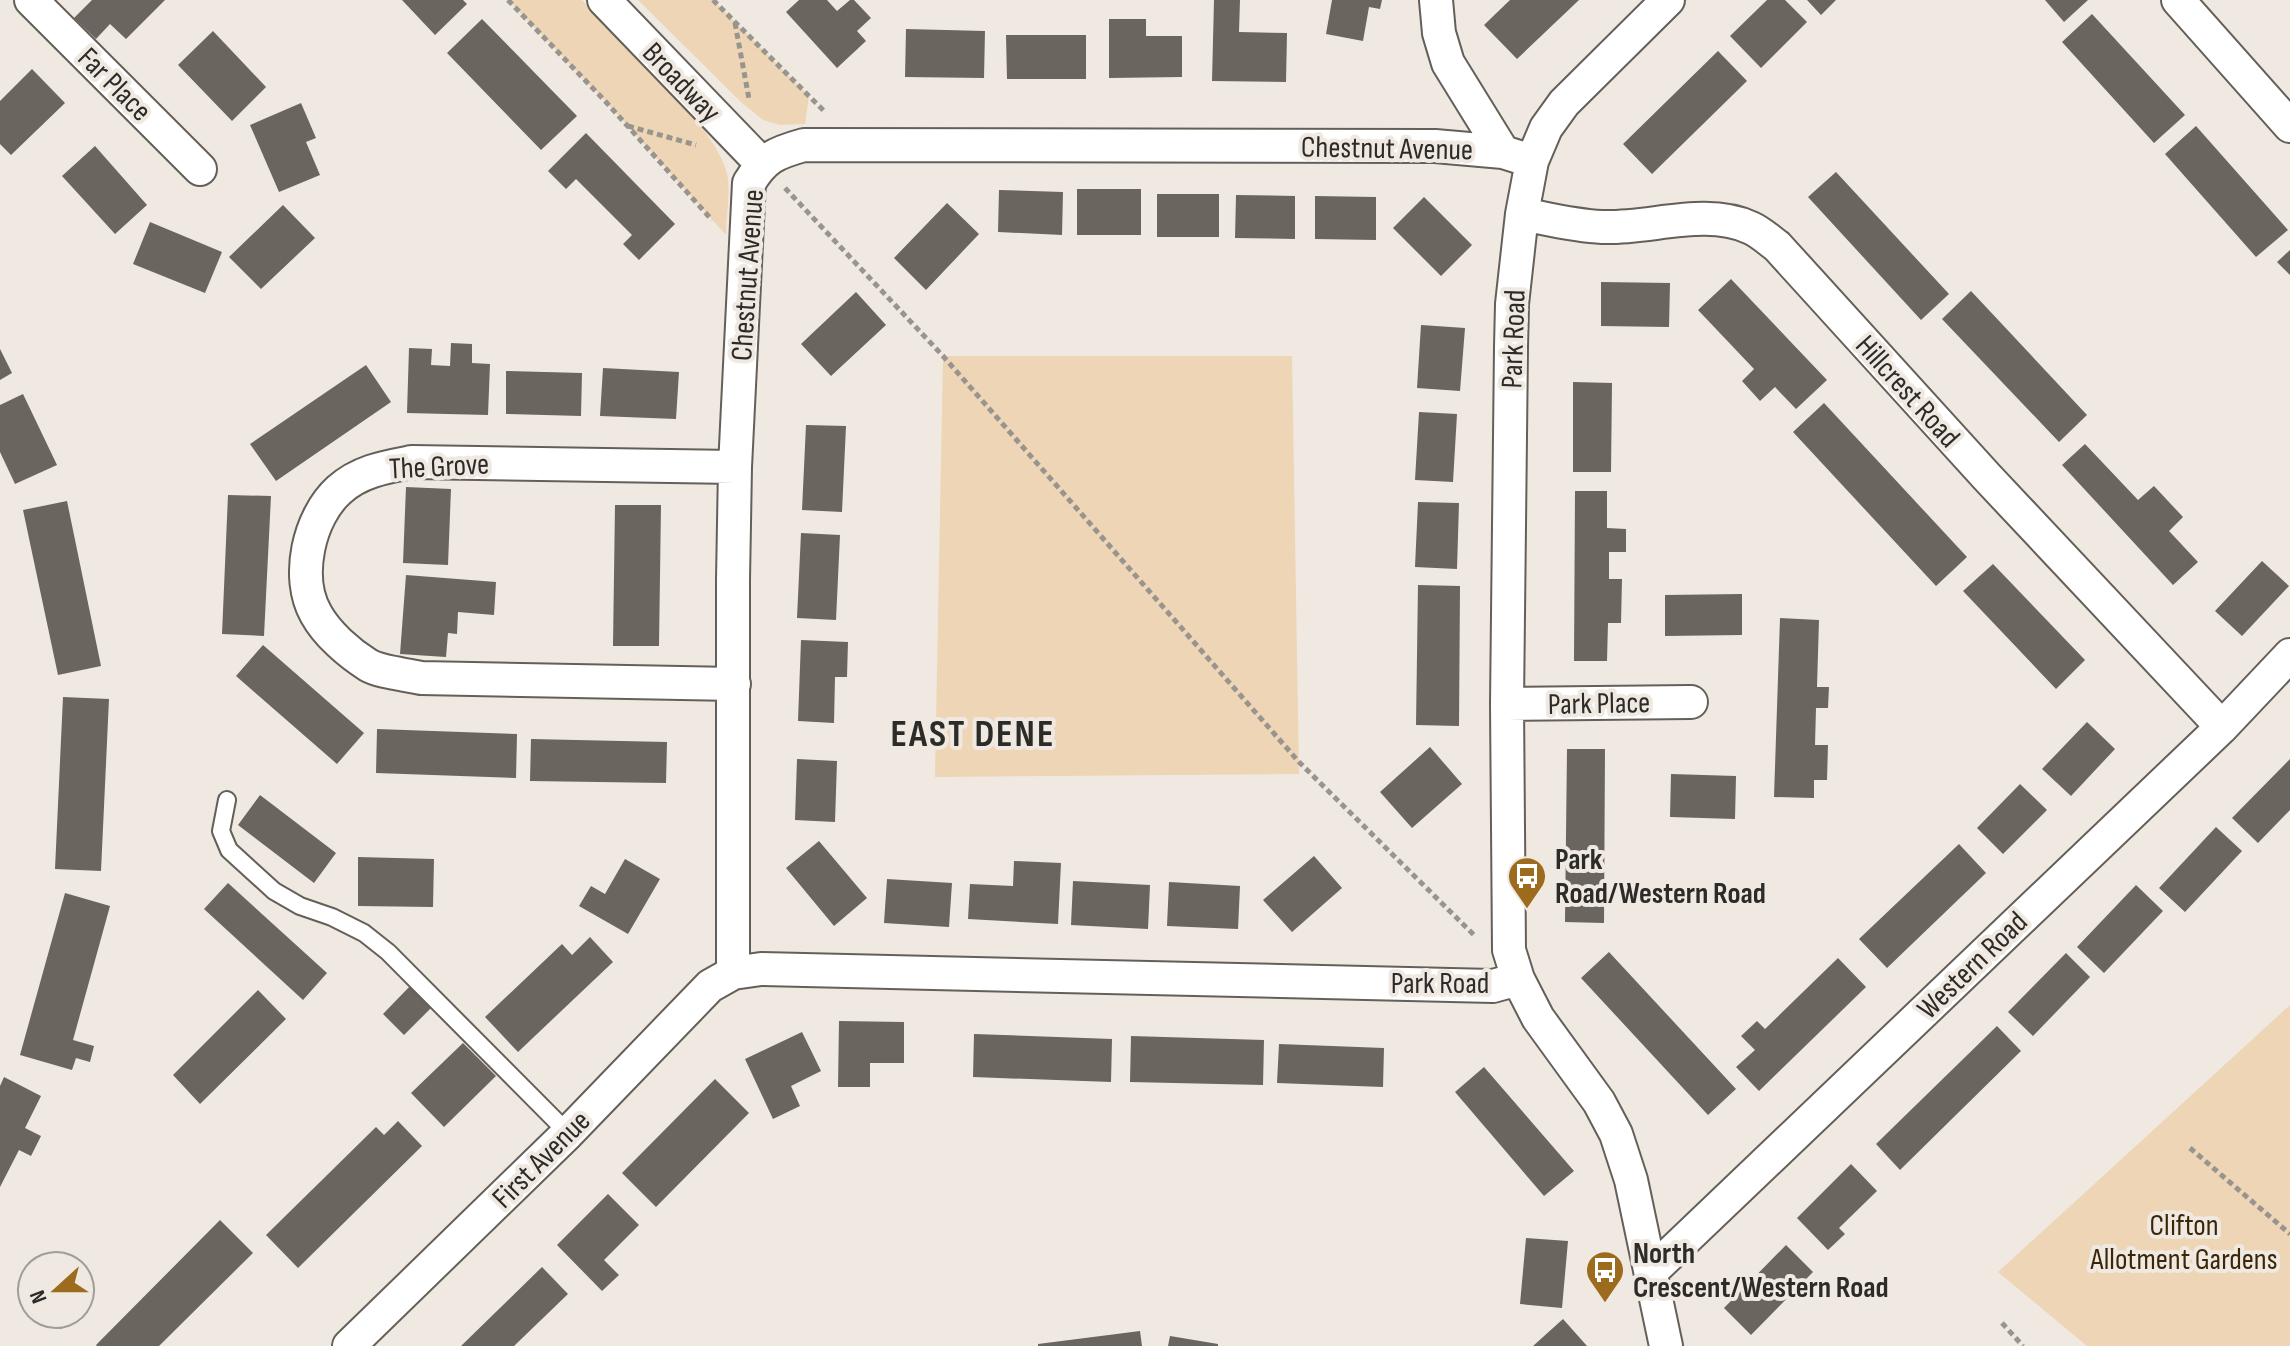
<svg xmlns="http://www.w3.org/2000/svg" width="2290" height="1346" font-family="'Sofia Sans Condensed',sans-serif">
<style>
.green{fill:#edd5b6}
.building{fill:#6a655e}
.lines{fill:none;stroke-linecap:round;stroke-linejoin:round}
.service-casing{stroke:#645f58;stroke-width:20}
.minor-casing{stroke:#645f58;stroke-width:36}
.path{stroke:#98948e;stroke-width:5;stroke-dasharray:6 4;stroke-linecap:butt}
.service{stroke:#fff;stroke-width:16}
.minor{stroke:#fff;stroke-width:32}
.labels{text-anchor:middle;stroke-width:8;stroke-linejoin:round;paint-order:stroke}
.street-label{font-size:30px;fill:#2d2b28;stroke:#efe9e1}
.poi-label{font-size:30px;font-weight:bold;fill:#2d2b28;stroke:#efe9e1;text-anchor:start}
.park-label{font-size:30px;fill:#3b2708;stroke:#efe9e1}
.district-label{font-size:38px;font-weight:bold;letter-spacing:2px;fill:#2d2b28;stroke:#efe9e1}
</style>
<rect width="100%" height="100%" fill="#efe9e1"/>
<!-- green -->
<path class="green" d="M508,0H582C619,38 723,131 728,179C730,197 726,217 726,235L606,102Z
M638,0H713L809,96L805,124L780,125L763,120L741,102Z
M943,356H1292L1299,774L935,777Z
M2290,1005V1346H2087L1998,1272Z"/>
<!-- building -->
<path class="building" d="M92,0H165L126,39L110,24L96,39L74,18Z
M402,0H463L467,4L435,35Z
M799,0H827L837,11L850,0H854L871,18L857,31L866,41L837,68L786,12Z
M1214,0H1240L1239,32L1287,33L1286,82L1212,81Z
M1332,0H1382L1380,9L1369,7L1363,41L1326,34Z
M1510,0H1579L1517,59L1484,25Z
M1767,0H1785L1807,22L1761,68L1730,36Z
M1807,0H1836L1821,15Z
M2045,0H2088L2064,22Z
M2092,14L2185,115L2154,143L2062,42Z
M482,19L577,116L541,150L447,53Z
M1109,19H1146V36H1182V77L1109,78Z
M906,29L985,31L984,78L905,77Z
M213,31L266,87L232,121L178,65Z
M1006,35H1086V79H1007Z
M1718,51L1747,81L1652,174L1623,144Z
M32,69L65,103L11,155L0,144V101Z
M301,103L316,138L306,142L320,175L279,192L250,125Z
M2196,126L2288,230L2256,257L2165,154Z
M586,133L675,224L639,260L623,244L632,235L576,179L566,189L548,171Z
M95,146L147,205L115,234L62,176Z
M1836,172L1949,294L1921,320L1808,197Z
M1077,189H1141V235H1077Z
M999,190L1063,192L1062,235L998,232Z
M1157,194H1219V237H1157Z
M1236,195L1295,196V239L1235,238Z
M1315,196L1376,197V240L1315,239Z
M1424,197L1472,245L1441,276L1393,228Z
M947,203L979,234L926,290L894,258Z
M283,205L315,238L261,289L229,257Z
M150,222L222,252L205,293L133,264Z
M2290,250V275L2277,262Z
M1731,279L1827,380L1796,409L1775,387L1760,401L1742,381L1754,369L1698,310Z
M1601,282L1670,283L1669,327L1601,326Z
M1971,291L2087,415L2059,442L1942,319Z
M856,292L886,325L831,376L801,344Z
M1421,325L1465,328L1460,391L1417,388Z
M451,343L472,344V363L490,364L488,415L407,413L409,348L432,349L431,365L450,366Z
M0,349L12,373L0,380Z
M366,365L391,402L276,481L250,444Z
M603,368L679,372L676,419L600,416Z
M506,371L582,373L581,416L506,414Z
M1573,382L1612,383L1611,472H1573Z
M23,394L57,465L15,484L0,452V405Z
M1824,403L1967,557L1936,586L1793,432Z
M1419,412L1457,414L1453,482L1415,480Z
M806,425L846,426L842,512L802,510Z
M2085,444L2138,500L2154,486L2183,517L2169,531L2198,562L2173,585L2062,465Z
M406,487L451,489L448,565L403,563Z
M1575,491H1607V528L1626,529V552H1609V579H1622L1621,623H1608L1607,661H1574Z
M228,495L271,496L264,636L222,634Z
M67,501L101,666L58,675L23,510Z
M1418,502L1459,503L1457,569L1415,567Z
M615,505H661L659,646H613Z
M801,533L840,535L836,620L797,618Z
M2262,561L2289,586L2242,636L2215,611Z
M1993,564L2085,660L2056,689L1963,591Z
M406,575L496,582L494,615L458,612L457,634L448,633L446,657L400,654Z
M1418,585L1460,586L1459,726L1416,725Z
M1742,594V635L1665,636V595Z
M1780,618L1819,620L1817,687H1829L1828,708H1816L1815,745H1828L1827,780H1814V798L1774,797Z
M801,640L848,642L847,677H835L834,723L798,721Z
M263,645L364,733L337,764L236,676Z
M63,697L109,699L101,871L55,869Z
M2087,722L2115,749L2071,796L2042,769Z
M377,729L517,734L516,778L376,773Z
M531,739L667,742L666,783L530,781Z
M1430,747L1462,784L1412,828L1380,792Z
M1567,749H1605L1604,923L1565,922Z
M797,759L837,761L835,822L795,820Z
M2290,759V810L2258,843L2232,818Z
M1671,774L1736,776L1735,819L1670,817Z
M2020,784L2047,810L2003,854L1977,828Z
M260,795L336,853L314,883L238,825Z
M2216,827L2242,851L2185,912L2159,888Z
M819,841L867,898L834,926L786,868Z
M1959,844L1986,873L1887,968L1859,939Z
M1314,856L1342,888L1292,932L1263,900Z
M358,857L434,859L433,907L358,906Z
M625,859L660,879L628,934L579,906L591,886L605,894Z
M1014,861L1061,863L1058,924L968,919L970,884L1013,886Z
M887,879L952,883L949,927L884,923Z
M1073,881L1150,885L1148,929L1071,925Z
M1169,882L1240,886L1238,929L1167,926Z
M228,883L327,973L303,1000L204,909Z
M2136,885L2163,911L2104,973L2077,947Z
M65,893L110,906L73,1040L94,1046L90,1062L76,1058L72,1070L20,1055Z
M590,937L613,962L518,1052L485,1017L562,944L572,955Z
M1609,952L1736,1089L1708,1115L1581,978Z
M2066,953L2090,977L2033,1036L2008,1012Z
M1838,958L1866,987L1759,1091L1736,1067L1755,1050L1741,1036L1757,1021L1765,1029Z
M411,985L432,1007L404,1035L383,1014Z
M258,990L286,1019L200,1104L173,1075Z
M839,1021L904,1022V1063H870V1087H838Z
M1997,1026L2021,1051L1900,1170L1876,1144Z
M802,1032L821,1071L791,1086L800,1106L773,1119L745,1059Z
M974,1034L1112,1039L1111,1082L973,1077Z
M1131,1036L1264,1040L1263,1085L1130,1082Z
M463,1043L496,1076L444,1127L411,1093Z
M1279,1044L1384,1048L1383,1087L1277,1083Z
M1484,1067L1574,1171L1544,1196L1455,1092Z
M4,1077L41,1096L25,1128L41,1136L31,1156L19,1150L0,1187V1086Z
M715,1079L749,1113L656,1207L622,1173Z
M398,1121L422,1146L298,1268L266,1235L376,1127L384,1135Z
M1851,1164L1877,1191L1839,1228L1845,1234L1828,1250L1797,1218Z
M608,1194L639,1225L604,1260L619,1275L602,1291L557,1245Z
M220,1220L253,1253L159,1346H97L96,1345Z
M1526,1238L1568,1241L1562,1308L1520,1304Z
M1786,1245L1813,1272L1751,1335L1724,1308Z
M542,1267L568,1294L514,1346H461Z
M1563,1319L1587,1346H1533Z
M1140,1331L1142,1346H1038V1344Z
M1170,1336L1218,1344V1346H1168Z"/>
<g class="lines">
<!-- service casing -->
<g class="service-casing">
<path id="service" d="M227,800L221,831L229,850L274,891L300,906L332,917L364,933L388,952L568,1133"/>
</g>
<!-- minor casing -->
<g class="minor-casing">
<path id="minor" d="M31,0L200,169
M604,0L761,163
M1436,0L1439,33L1448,63L1503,152
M2178,0L2290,126
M1522,214C1548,219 1575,226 1602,227C1650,229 1706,207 1751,228C1760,232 1769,240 1777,246L1987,477L2222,727
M734,684L421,678C405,674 382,673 368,665C349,653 327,634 316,614C295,577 309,517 339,490C360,471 386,467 412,462L735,467
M1507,704L1691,702
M733,973V580L735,467L749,183C764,158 775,153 804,145L1435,146L1503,152L1532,161
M1651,1272L2222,727L2290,655
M349,1346L568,1133L710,986L733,973L761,969L1493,986L1518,979
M1666,1346L1631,1180L1616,1134L1599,1102L1538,1018L1518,979L1509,950L1507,704L1511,347L1512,304L1522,214L1532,161L1546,128L1564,103L1668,0"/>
</g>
<!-- path -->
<path class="path" d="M508,0L606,102L712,220
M713,0L824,111
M735,23L749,99
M628,126L696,145
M785,188L943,356L1299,762L1475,936
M2190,1148L2290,1234
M2002,1323L2023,1346"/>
<!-- service -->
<use href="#service" class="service"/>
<!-- minor -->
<use href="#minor" class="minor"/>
</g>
<!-- icons -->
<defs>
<g id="bus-pin" transform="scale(2)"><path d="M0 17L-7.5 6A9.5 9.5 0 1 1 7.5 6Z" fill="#9c6b1e" stroke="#efe9e1"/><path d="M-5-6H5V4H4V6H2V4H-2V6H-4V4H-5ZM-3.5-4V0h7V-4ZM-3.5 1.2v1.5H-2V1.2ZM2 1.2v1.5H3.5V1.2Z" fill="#fff"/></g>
</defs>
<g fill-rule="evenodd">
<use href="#bus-pin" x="1527" y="876"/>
<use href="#bus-pin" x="1605" y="1270"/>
</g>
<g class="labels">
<!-- street labels -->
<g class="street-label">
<text transform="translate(682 82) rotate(46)" y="10">Broadway</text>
<text transform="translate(115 84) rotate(45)" y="10">Far Place</text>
<text transform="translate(1387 148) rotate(1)" y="10">Chestnut Avenue</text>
<text transform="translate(747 275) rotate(-86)" y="10">Chestnut Avenue</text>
<text transform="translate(1513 339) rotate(-88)" y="10">Park Road</text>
<text transform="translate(1908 391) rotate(48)" y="10">Hillcrest Road</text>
<text transform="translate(439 466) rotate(-3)" y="10">The Grove</text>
<text transform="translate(1599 703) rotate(-1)" y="10">Park Place</text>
<text transform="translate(1972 965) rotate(-44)" y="10">Western Road</text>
<text x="1440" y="993">Park Road</text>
<text transform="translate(541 1159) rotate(-45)" y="10">First Avenue</text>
</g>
<!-- poi labels -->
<g class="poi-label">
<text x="1555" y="869">Park<tspan x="1555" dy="34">Road/Western Road</tspan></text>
<text x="1633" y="1263">North<tspan x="1633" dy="34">Crescent/Western Road</tspan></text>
</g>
<!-- park labels -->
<g class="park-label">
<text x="2184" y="1235">Clifton<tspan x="2184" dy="34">Allotment Gardens</tspan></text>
</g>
<!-- district labels -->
<g class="district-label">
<text x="973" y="746">EAST DENE</text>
</g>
</g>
<!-- north arrow -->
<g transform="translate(56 1290) rotate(249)"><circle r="38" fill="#efe9e1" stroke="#a19d97" stroke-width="2"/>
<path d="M0-6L14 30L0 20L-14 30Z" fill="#9c6b1e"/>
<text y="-12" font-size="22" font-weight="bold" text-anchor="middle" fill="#2d2b28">N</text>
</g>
</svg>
